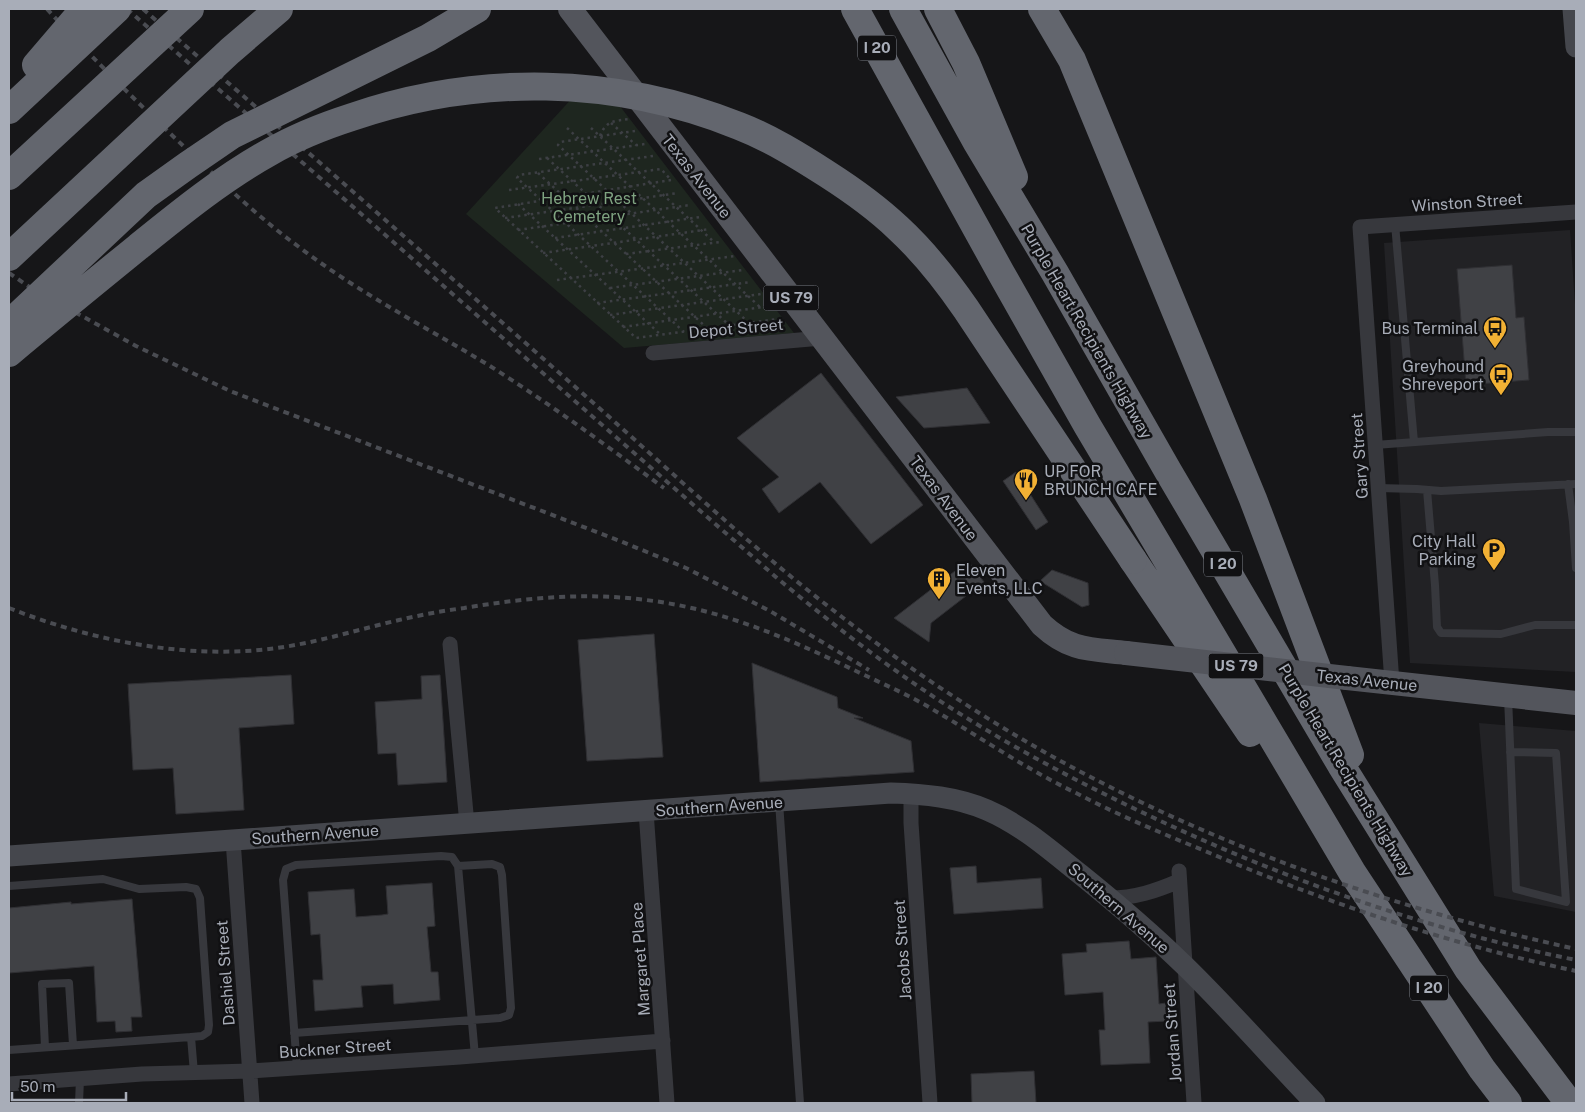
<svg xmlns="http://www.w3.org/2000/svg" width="1585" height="1112" font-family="'Public Sans',sans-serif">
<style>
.built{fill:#222225}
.green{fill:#1e261f}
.building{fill:#404145;stroke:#303034}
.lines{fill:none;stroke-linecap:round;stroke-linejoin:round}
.path{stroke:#3d3f44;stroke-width:2.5;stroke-dasharray:2.5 4;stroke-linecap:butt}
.lane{stroke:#37383d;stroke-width:8}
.street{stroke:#37383d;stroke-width:15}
.secondary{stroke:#45474d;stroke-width:21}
.primary{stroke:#53555c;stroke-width:24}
.highway{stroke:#63666e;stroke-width:28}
.rail{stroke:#4a4c52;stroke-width:4;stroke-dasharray:6 5;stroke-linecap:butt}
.primary-bridge{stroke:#53555c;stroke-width:24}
.highway-bridge{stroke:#63666e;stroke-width:28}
.labels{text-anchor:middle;stroke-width:5;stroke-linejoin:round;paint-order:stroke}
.shield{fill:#111113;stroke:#7b7e86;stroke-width:1}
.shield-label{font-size:15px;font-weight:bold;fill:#a8adb8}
.street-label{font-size:16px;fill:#a8adb8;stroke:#111113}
.park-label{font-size:16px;fill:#7fa381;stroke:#111113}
.poi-label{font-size:16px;fill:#a8adb8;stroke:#111113;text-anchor:end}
</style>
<rect width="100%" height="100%" fill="#161618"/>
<!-- built -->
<path class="built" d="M1570,230L1576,319V672L1410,663L1384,243Z
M1479,723L1576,731V912L1494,896Z"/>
<!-- green -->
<path class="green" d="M575,95L616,101L794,333L624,348L466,214Z"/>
<!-- building -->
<path class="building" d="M1512,265L1516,318L1524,317L1529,380L1466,385L1457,269Z
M821,373L923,505L871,544L820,482L779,513L762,489L779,477L737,438Z
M967,388L990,423L924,428L896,397Z
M1016,472L1048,522L1036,530L1003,481Z
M968,561L984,582L931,623L929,642L894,618Z
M1052,570L1088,583L1089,605L1082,607L1040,581Z
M654,634L663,757L587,761L578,640Z
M752,663L837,697L838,708L863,718H854L911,741L914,772L760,782Z
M291,675L294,724L239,728L244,810L176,814L173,768L133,770L128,684Z
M440,675L447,782L398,785L396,753L378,754L375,702L422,699L421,676Z
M976,866L977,883L1041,878L1043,908L954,914L950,868Z
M432,883L435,926L427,927L431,972H438L440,1000L394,1004L393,984L361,986L363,1007L315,1011L313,980H323L320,934L311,935L308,892L354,889L356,917L382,915L388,914L386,886Z
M132,899L142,1017H131L132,1031L116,1032L115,1021L97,1022L94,966L9,973V908L71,902V904Z
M1129,941L1131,959L1156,957L1159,1004L1166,1003L1167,1021L1148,1022L1150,1063L1101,1065L1099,1030H1105L1103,992L1065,995L1062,954L1087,952L1086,944Z
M1034,1071L1036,1103H972L971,1074Z"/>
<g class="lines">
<!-- path -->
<path class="path" d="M611,123L636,145
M567,128L761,308
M591,128L714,242
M635,131L560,142L558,145L749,323
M600,136C606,120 615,121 630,119
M653,156L519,175L517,178L684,332
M547,158L729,325
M539,159L645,144
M538,173L707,328
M671,180L495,208L636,338L778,319
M509,190L661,169L671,180
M518,204L661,335
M505,218L678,193
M518,230L690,205
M555,238L700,217
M543,253L710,229
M626,254L720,242
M557,280L735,256
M610,288L743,270
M597,303L751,282
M610,315L761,294
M623,327L770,306"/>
<!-- lane -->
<path class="lane" d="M1395,224L1414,442
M1375,445L1548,432H1576
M1568,484L1573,522L1576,568
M1378,488L1417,489L1441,491L1576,484
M1427,490L1435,585L1437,627L1441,633L1501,634L1535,625H1576
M1508,697L1516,889L1566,902L1556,753L1510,752
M779,802L800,1103
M9,886L103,879L139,889L186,887L196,889L200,898L209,1025L208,1032L202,1036L191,1037
M294,1033L500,1018L509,1015L511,1008L502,875L500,867L492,864L458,866
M45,1047L42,984L69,983L73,1045
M9,1050L191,1037L194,1073
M297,1068L283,880L286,869L296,865L441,856L452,857L458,866L475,1056
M79,1103L80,1079"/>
<!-- street -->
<path class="street" d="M653,353L822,338
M450,644L467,824
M1392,683L1360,227L1576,212
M911,794V823L930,1103
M646,811L667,1103
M233,840L252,1103
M1179,871L1194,1103
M1109,898C1135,898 1156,891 1179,881
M9,1084L142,1074L250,1071L460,1057L663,1041"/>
<!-- secondary -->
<path class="secondary" d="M1573,9L1576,47
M9,856L891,793C924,794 957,797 987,810C1022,825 1051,851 1080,874C1116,903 1152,934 1185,966C1230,1010 1272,1058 1315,1103"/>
<!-- primary -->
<path class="primary" d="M570,9L1042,625C1070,651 1090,649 1126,653
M1347,678L1576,703"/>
<!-- highway -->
<path class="highway" d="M855,9L1001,273L1087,425L1352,872L1482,1069L1508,1103
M903,9L976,141L1055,273L1168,471L1341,765L1468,969L1569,1103
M938,9L966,63L1014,177
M1042,9L1072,60L1253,499L1350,755
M1133,560L1250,733"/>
<!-- rail -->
<path class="rail" d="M47,9C94,60 144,109 195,157C228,188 262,220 299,247C359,293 426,327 490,366C550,404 607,446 664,488
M127,9L777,578C826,619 877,659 931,695C994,737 1062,774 1131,807C1272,875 1422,929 1576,960
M143,9C293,139 442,269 590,400C673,473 754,550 842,617C897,660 955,699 1015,735C1185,836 1384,907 1576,949
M9,273L28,286L136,346L230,391L620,541L686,568L770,611L869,670
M9,608C90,640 182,659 269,649C313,644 356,630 399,620C420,615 442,611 464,608C525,598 585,592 646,600C722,609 790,639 858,672C883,684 909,695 932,709C980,737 1026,769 1076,793C1118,815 1161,833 1205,851C1325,902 1448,944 1576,971"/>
<!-- primary-bridge -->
<path class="primary-bridge" d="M1126,653L1347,678"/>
<!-- highway-bridge -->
<path class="highway-bridge" d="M36,65L84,9
M9,110L117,9
M9,176L190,9
M9,257L230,51L279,9
M9,324L146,195L188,165L232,135L428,38L477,9
M9,353C52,317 95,282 138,247C180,213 223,178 270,152C296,137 324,126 352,117C478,74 615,76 739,126C770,138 799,156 827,174C852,190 877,208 898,228C924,252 946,280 966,309L1133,560"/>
</g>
<!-- icons -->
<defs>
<g id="bus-pin" transform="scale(1.25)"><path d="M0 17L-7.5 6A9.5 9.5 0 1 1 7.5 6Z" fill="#f2b134" stroke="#111113"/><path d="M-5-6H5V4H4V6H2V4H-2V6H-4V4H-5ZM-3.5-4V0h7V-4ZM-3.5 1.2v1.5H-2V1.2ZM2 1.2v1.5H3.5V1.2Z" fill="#111"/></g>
<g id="restaurant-pin" transform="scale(1.25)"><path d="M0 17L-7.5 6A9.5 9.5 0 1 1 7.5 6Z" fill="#f2b134" stroke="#111113"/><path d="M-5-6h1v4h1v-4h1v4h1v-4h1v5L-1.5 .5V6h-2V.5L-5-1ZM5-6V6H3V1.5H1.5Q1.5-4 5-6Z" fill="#111"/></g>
<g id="parking-pin" transform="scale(1.25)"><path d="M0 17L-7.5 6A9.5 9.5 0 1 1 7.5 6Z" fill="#f2b134" stroke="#111113"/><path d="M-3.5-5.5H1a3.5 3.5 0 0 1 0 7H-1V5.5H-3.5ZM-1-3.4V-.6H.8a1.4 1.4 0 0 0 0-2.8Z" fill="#111"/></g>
<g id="building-pin" transform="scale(1.25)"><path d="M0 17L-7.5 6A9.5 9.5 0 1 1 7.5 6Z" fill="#f2b134" stroke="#111113"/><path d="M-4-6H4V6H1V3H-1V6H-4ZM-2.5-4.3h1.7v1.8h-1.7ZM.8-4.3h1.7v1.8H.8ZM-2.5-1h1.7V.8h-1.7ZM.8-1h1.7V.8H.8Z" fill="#111"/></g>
</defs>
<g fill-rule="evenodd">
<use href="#bus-pin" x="1495" y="328"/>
<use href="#bus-pin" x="1501" y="375"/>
<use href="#restaurant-pin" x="1026" y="480"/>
<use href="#parking-pin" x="1494" y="550"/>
<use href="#building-pin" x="939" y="579"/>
</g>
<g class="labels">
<!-- shield labels -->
<g class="shield">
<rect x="858" y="35.5" width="38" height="25" rx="4"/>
<rect x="763.5" y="285.5" width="55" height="25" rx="4"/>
<rect x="1204" y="551.5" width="38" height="25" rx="4"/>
<rect x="1208.5" y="653.5" width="55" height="25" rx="4"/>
<rect x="1410" y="975.5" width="38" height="25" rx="4"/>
</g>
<g class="shield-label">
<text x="877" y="53">I 20</text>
<text x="791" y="303">US 79</text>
<text x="1223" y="569">I 20</text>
<text x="1236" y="671">US 79</text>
<text x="1429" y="993">I 20</text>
</g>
<!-- street labels -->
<g class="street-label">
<text transform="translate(697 176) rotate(52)" y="6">Texas Avenue</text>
<text transform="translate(1467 202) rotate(-4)" y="6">Winston Street</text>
<text transform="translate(736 328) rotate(-5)" y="6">Depot Street</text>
<text transform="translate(1087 331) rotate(60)" y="6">Purple Heart Recipients Highway</text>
<text transform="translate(1359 456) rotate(-94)" y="6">Gary Street</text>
<text transform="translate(944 498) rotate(53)" y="6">Texas Avenue</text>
<text transform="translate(1367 680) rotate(6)" y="6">Texas Avenue</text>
<text transform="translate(1346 770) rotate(59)" y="6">Purple Heart Recipients Highway</text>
<text transform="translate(719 806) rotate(-4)" y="6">Southern Avenue</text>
<text transform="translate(315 834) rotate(-4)" y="6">Southern Avenue</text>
<text transform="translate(1119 908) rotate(41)" y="6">Southern Avenue</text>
<text transform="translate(902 950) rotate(-94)" y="6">Jacobs Street</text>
<text transform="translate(640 959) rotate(-94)" y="6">Margaret Place</text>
<text transform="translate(225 973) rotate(-94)" y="6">Dashiel Street</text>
<text transform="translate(1172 1033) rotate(-94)" y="6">Jordan Street</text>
<text transform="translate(335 1048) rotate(-4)" y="6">Buckner Street</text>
</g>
<!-- park labels -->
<g class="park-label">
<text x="589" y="204">Hebrew Rest<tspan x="589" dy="18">Cemetery</tspan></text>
</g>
<!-- poi labels -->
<g class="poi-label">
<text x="1478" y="334">Bus Terminal</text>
<text x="1484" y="372">Greyhound<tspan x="1484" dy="18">Shreveport</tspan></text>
<text x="1044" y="477" text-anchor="start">UP FOR<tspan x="1044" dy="18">BRUNCH CAFE</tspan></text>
<text x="1476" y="547">City Hall<tspan x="1476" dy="18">Parking</tspan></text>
<text x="956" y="576" text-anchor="start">Eleven<tspan x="956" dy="18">Events, LLC</tspan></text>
</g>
</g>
<!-- border -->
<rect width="1585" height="1112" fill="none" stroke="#a8adb8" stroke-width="20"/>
<!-- scale -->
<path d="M12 1092v8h114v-8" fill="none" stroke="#a8adb8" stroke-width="2.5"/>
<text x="20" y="1092" font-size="15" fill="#a8adb8" stroke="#111113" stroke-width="4" paint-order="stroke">50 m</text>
</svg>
